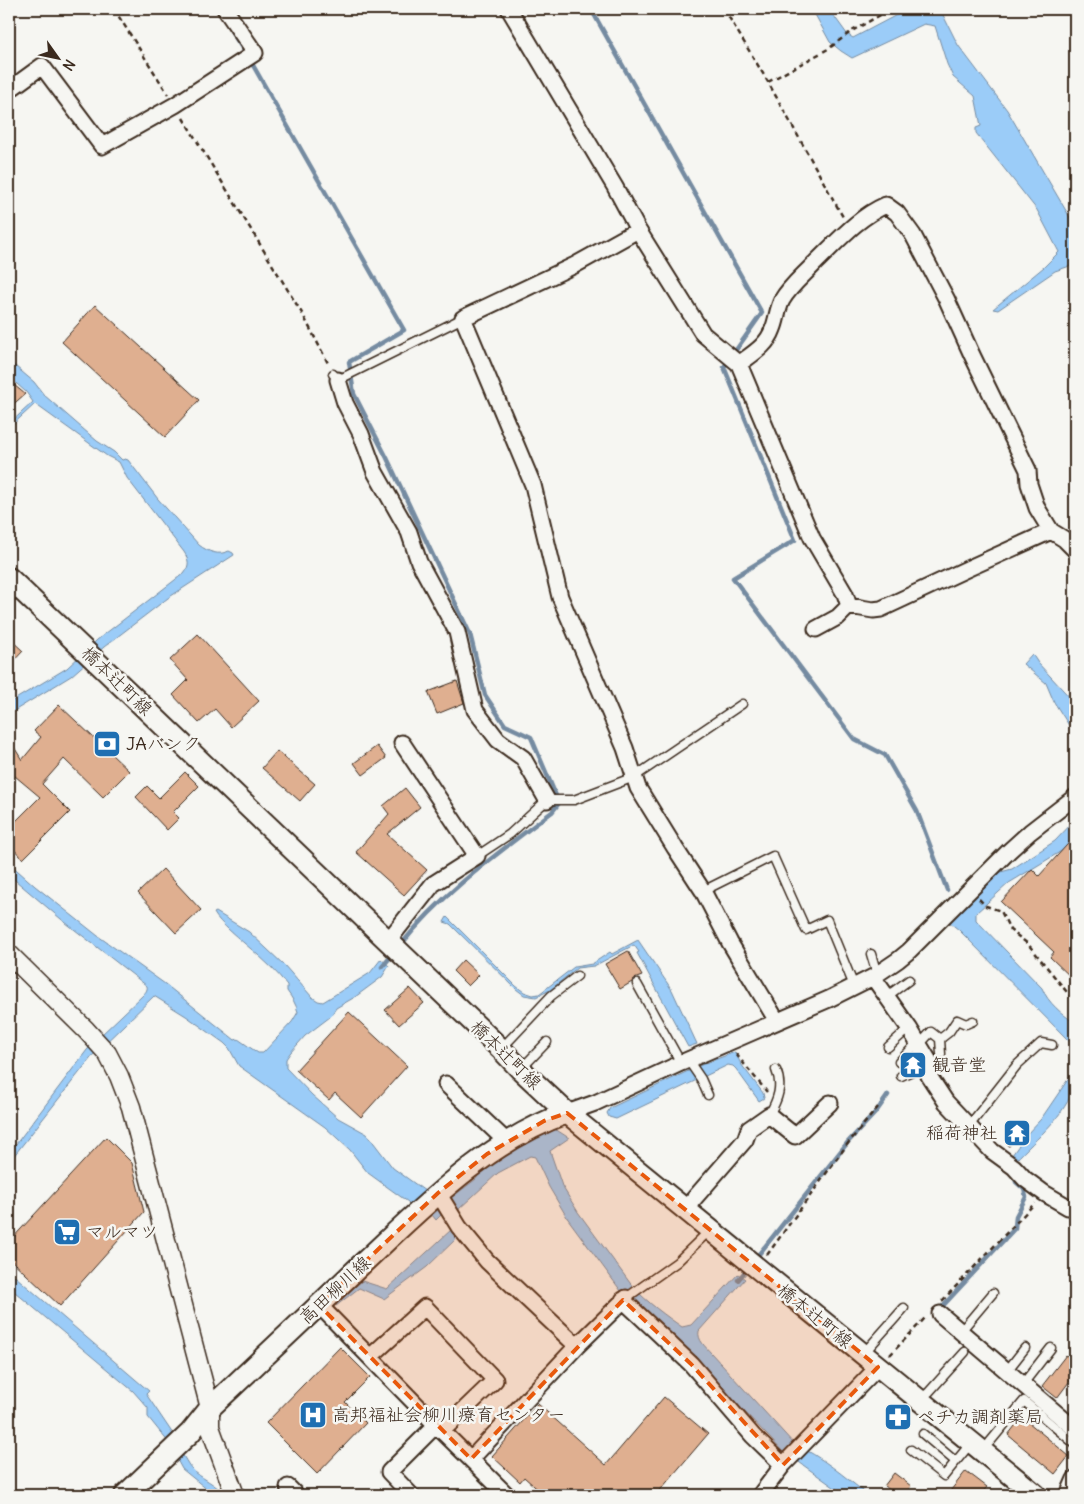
<svg xmlns="http://www.w3.org/2000/svg" width="1084" height="1504" font-family="Delius,'Klee One',sans-serif">
<style>
.water{fill:#9bccf8;stroke:#758ba1}
.lines{fill:none;stroke-linecap:round;stroke-linejoin:round}
.stream{stroke:#758ba1;stroke-width:4.5}
.building{fill:#dfaf90;stroke:#3b2a1e}
.service-casing{stroke:#3b2a1e;stroke-width:11}
.minor-casing{stroke:#3b2a1e;stroke-width:19}
.tertiary-casing{stroke:#3b2a1e;stroke-width:21}
.secondary-casing{stroke:#3b2a1e;stroke-width:24}
.path{stroke:#3b2a1e;stroke-width:2.5;stroke-dasharray:5 4;stroke-linecap:butt}
.service{stroke:#f6f6f2;stroke-width:8}
.minor{stroke:#f6f6f2;stroke-width:15}
.tertiary{stroke:#f6f6f2;stroke-width:18}
.secondary{stroke:#f6f6f2;stroke-width:20}
.marked{fill:#e8590c;fill-opacity:0.2;stroke:#e8590c;stroke-width:4;stroke-dasharray:10 6;stroke-linejoin:round}
.labels{text-anchor:middle;stroke-width:5;stroke-linejoin:round;paint-order:stroke}
.street-label{font-size:18px;fill:#3b2a1e;stroke:#f6f6f2}
.poi-label{font-size:18px;fill:#3b2a1e;stroke:#f6f6f2;text-anchor:start}
</style>
<rect width="100%" height="100%" fill="#f6f6f2"/>
<filter id="ink" filterUnits="userSpaceOnUse"><feTurbulence type="fractalNoise" baseFrequency=".02" numOctaves="2"/><feDisplacementMap in="SourceGraphic" scale="10" xChannelSelector="R" yChannelSelector="G"/><feConvolveMatrix kernelMatrix="1 2 1 2 8 2 1 2 1" color-interpolation-filters="sRGB"/></filter>
<g filter="url(#ink)">
<!-- water -->
<path class="water" d="M812,9H829L847,34L853,38L908,9H940L958,45L1007,110L1075,226V268L1070,266L1055,271L998,310L993,309L1044,267L1059,252L1037,210L976,133V128L981,126L975,96L953,77L947,64L935,26L924,24L852,58L841,51L830,42Z
M9,361L34,382L44,395L97,441L114,452L122,460L125,459L128,460L158,499L199,545C208,552 219,556 229,551L233,553L234,555L168,598L104,647L71,676L9,714V703L67,668L97,640L184,573C190,565 189,560 184,552L127,478L119,462L107,456L35,404L9,428V424L33,402L26,392L9,377Z
M1032,654L1038,663L1075,703V725L1070,727L1054,702L1046,683L1023,664Z
M1075,820V839L1068,847L1009,883L976,913V920L1042,988C1048,1003 1062,1014 1075,1023V1047L959,930L949,922L969,899L997,873L1012,869L1055,841Z
M9,863L35,886L98,936L165,984L235,1040L238,1039L258,1053H263L292,1022L298,1012C296,1004 292,998 287,991V985C277,972 264,960 251,949C242,941 219,923 214,913L216,912L249,932L284,965L312,997L318,1001L323,1002L370,973L381,959L389,966L382,977L355,997L336,1008L330,1017L305,1036L290,1053L286,1059V1068L312,1095L338,1118L367,1134L393,1168L425,1191L411,1205L408,1202L368,1173L350,1150L325,1127L239,1066L229,1048L224,1043L186,1016L154,996L94,1054L9,1162V1148L16,1144L87,1050L101,1035L142,996C145,993 148,990 147,986L61,919L9,875Z
M447,917L516,986L524,992L533,995L539,994L574,967L592,964L610,952L612,954L638,940L672,990L697,1044L688,1047L637,953L639,952L634,945L594,966L577,968L550,990L536,997L524,995L516,989L450,924L444,922Z
M735,1052L741,1064L763,1093L764,1098L759,1101L736,1069L733,1066L728,1065L616,1119L609,1117L607,1113L610,1108L701,1065Z
M1075,1069C1075,1074 1076,1080 1075,1085C1065,1116 1037,1138 1015,1161L1010,1158L1026,1135L1041,1119Z
M555,1129L569,1138L550,1151L562,1186L578,1212L633,1287C647,1302 666,1316 682,1327L691,1325L738,1274L745,1279L699,1331C697,1340 706,1347 711,1353L794,1444C821,1456 845,1477 868,1495H845L796,1460L785,1454L703,1368L629,1300L621,1291L568,1219L549,1187L535,1157L530,1156L498,1173L459,1209L457,1238L427,1267L384,1299L359,1288L336,1306L337,1302L362,1281L387,1289L452,1229L443,1213L436,1220L432,1215L451,1198L476,1179L485,1165L543,1133Z
M9,1271L149,1391L146,1394L175,1437L169,1443L148,1417V1408L133,1391L9,1287Z
M180,1452C185,1457 187,1464 192,1469C201,1479 216,1483 224,1495H214L182,1469L176,1458Z"/>
<g class="lines">
<!-- stream -->
<path class="stream" d="M591,9L762,313L724,367L795,540L733,578L854,739L885,755L917,811L947,890
M230,29L254,67L404,330L349,362L354,394L387,458L470,634L485,695L505,725L531,737L559,803L552,812C498,853 442,893 400,946
M382,967L393,954
M755,1259L848,1142L876,1112L888,1095
M738,1280L749,1267
M939,1310L1015,1228L1016,1216L1026,1197L1024,1189L1016,1182L1014,1174"/>
</g>
<!-- building -->
<path class="building" d="M95,305L199,400L165,437L62,342Z
M9,381L25,394L9,408Z
M198,634L259,701L231,727L215,709L199,723L173,695L188,680L170,660Z
M9,638L23,651L9,666Z
M457,681L464,703L437,714L428,692Z
M59,705L129,771L103,797L64,759L42,784L70,812L23,859L9,844V828L40,797L9,771V739L22,760L41,737L34,731Z
M377,746L386,758L363,775L354,763Z
M277,751L315,784L300,801L262,768Z
M185,772L199,786L173,812L179,818L167,830L136,797L147,786L159,798Z
M405,788L420,807L387,834L427,870L404,895L356,852L389,814L383,806Z
M1075,836V981L1050,957L1054,952L1001,902L1032,869L1039,876Z
M163,869L201,910L176,933L138,893Z
M628,951L642,976L634,979L632,982L620,989L605,964Z
M463,960L479,975L468,986L453,971Z
M410,988L424,1003L399,1025L385,1010Z
M349,1012L407,1066L361,1117L335,1093L329,1100L296,1070Z
M106,1137L132,1163L144,1212L60,1306L9,1258V1242Z
M340,1347L370,1377L345,1402L366,1423L317,1474L266,1423Z
M1066,1355L1075,1362V1374L1057,1398L1042,1386Z
M664,1397L708,1434L656,1495H544L524,1477L520,1482L492,1456L538,1404L606,1465Z
M1022,1417L1069,1456L1055,1474L1008,1435Z
M966,1471L987,1487L980,1495H947Z
M894,1473L911,1486L904,1495H897L884,1486Z"/>
<g class="lines">
<!-- service casing -->
<g class="service-casing">
<path id="service" d="M333,374L338,380L463,318
M477,856L510,834L547,800H574L634,777L742,704
M703,891L773,856L806,930L827,920L854,986
M871,954L877,974
M637,984L681,1063
M886,997L909,980
M940,1039L949,1032L957,1020L966,1024L973,1021
M919,1045L931,1032L940,1039L941,1054
M888,1047L909,1028
M502,1048L551,996L577,976
M688,1060L701,1079L708,1095
M899,1062L918,1042
M522,1068L547,1042
M901,1076L912,1071L932,1066
M769,1115C778,1099 783,1086 776,1070
M969,1126L1017,1065L1041,1043L1052,1045
M626,1298L677,1262L710,1230
M961,1331L993,1293
M864,1353L904,1308
M1007,1371L1025,1348
M1023,1384L1051,1348
M921,1399L929,1392L965,1352
M923,1434L955,1461
M990,1442L1024,1401L1075,1444
M911,1450L944,1476L971,1443"/>
</g>
<!-- minor casing -->
<g class="minor-casing">
<path id="minor" d="M509,9L615,187L638,230L703,334L739,364L812,538L845,594L849,606
M9,90L42,66L102,146L175,105L255,53L225,9
M638,230L575,265L463,318L533,485L560,597L625,748L638,788L675,848L703,891L730,943L777,1021
M739,364C752,354 767,346 773,329C777,320 777,310 782,300C790,286 804,275 815,263C837,242 858,217 886,205L897,213L913,235L947,300L972,355L1028,470L1029,484L1037,508L1051,531L1064,539L1075,550
M338,380L345,403L361,434L375,472L409,532L419,562L457,632L475,710L498,740L523,758L547,800
M849,606L873,610L881,609L969,568L1051,531
M816,629L838,617L849,606
M388,941L433,884L477,856L402,743
M873,977L909,1028L932,1066L929,1076L946,1102L992,1151L1014,1167L1025,1179L1044,1193L1068,1207H1075
M446,1084L507,1142
M567,1113L595,1103L681,1063L829,999L873,977L898,960L909,951L1009,851L1030,832L1075,797
M438,1193L459,1227L487,1261L577,1346
M685,1209L745,1140L749,1129L769,1115L795,1136L830,1103
M623,1300L691,1364L753,1436L783,1465
M319,1305L441,1430L507,1495
M940,1314L1075,1429
M370,1357L425,1307L495,1380L442,1431
M471,1459L577,1346L626,1298
M288,1487L296,1495
M411,1495L389,1472L436,1425
M760,1495L783,1465L878,1367
M1068,1495L1075,1479"/>
</g>
<!-- tertiary casing -->
<g class="tertiary-casing">
<path id="tertiary" d="M9,954L86,1030L107,1053L119,1076L131,1107L210,1408V1427L235,1495"/>
</g>
<!-- secondary casing -->
<g class="secondary-casing">
<path id="secondary" d="M9,578L501,1049L520,1069L567,1113L1036,1495
M125,1495L190,1433L210,1408C261,1360 313,1311 364,1262C425,1205 486,1142 567,1113"/>
</g>
<!-- path -->
<path class="path" d="M114,9L168,94
M724,9L768,82L843,217
M768,82L828,49L852,31L891,9
M183,118L303,315L329,365
M979,899L986,906L1001,911L1010,930L1028,944L1075,1002
M736,1054L767,1092
M1008,1146L1013,1140
M767,1255L849,1142L878,1107
M942,1301L1035,1203
M890,1355L926,1317"/>
<!-- service -->
<use href="#service" class="service"/>
<!-- minor -->
<use href="#minor" class="minor"/>
<!-- tertiary -->
<use href="#tertiary" class="tertiary"/>
<!-- secondary -->
<use href="#secondary" class="secondary"/>
</g>
</g>
<!-- marked area -->
<path class="marked" d="M567,1113L878,1367L783,1465L691,1364L623,1300L471,1459L319,1305L438,1193L487,1154L544,1121Z"/>
<!-- icons -->
<defs>
<g id="bank-square" transform="scale(1.4375)"><rect x="-9" y="-9" width="18" height="18" rx="4" fill="#1f6fb2" stroke="#f6f6f2"/><path d="M-6-4H6V4H-6ZM0-2.3a2.3 2.3 0 1 0 0 4.6a2.3 2.3 0 1 0 0-4.6Z" fill="#fff"/></g>
<g id="temple-square" transform="scale(1.4375)"><rect x="-9" y="-9" width="18" height="18" rx="4" fill="#1f6fb2" stroke="#f6f6f2"/><path d="M0-6L5-2H3V0L6.5 2.5H4V6H1.5V3h-3V6H-4V2.5H-6.5L-3 0V-2H-5Z" fill="#fff"/></g>
<g id="supermarket-square" transform="scale(1.4375)"><rect x="-9" y="-9" width="18" height="18" rx="4" fill="#1f6fb2" stroke="#f6f6f2"/><path d="M-6-5.5h2.5l.6 2H6L4.5 2H-2.5L-4.4-4H-6ZM-1.5 3.2a1.3 1.3 0 1 0 .1 0ZM3 3.2a1.3 1.3 0 1 0 .1 0Z" fill="#fff"/></g>
<g id="hospital-square" transform="scale(1.4375)"><rect x="-9" y="-9" width="18" height="18" rx="4" fill="#1f6fb2" stroke="#f6f6f2"/><path d="M-5-5h3v3.5h4V-5h3V5h-3V1.5h-4V5h-3Z" fill="#fff"/></g>
<g id="pharmacy-square" transform="scale(1.4375)"><rect x="-9" y="-9" width="18" height="18" rx="4" fill="#1f6fb2" stroke="#f6f6f2"/><path d="M-2-6h4v4h4v4h-4v4h-4v-4h-4v-4h4Z" fill="#fff"/></g>
</defs>
<g fill-rule="evenodd">
<use href="#bank-square" x="107" y="744"/>
<use href="#temple-square" x="913" y="1065"/>
<use href="#temple-square" x="1017" y="1133"/>
<use href="#supermarket-square" x="67" y="1232"/>
<use href="#hospital-square" x="313" y="1415"/>
<use href="#pharmacy-square" x="898" y="1417"/>
</g>
<g class="labels">
<!-- street labels -->
<g class="street-label">
<text transform="translate(117 681) rotate(44)" y="6">橋本辻町線</text>
<text transform="translate(506 1055) rotate(44)" y="6">橋本辻町線</text>
<text transform="translate(335 1290) rotate(-43)" y="6">高田柳川線</text>
<text transform="translate(815 1316) rotate(39)" y="6">橋本辻町線</text>
</g>
<!-- poi labels -->
<g class="poi-label">
<text x="126" y="750">JAバンク</text>
<text x="932" y="1071">観音堂</text>
<text x="998" y="1139" text-anchor="end">稲荷神社</text>
<text x="86" y="1238">マルマツ</text>
<text x="332" y="1421">高邦福祉会柳川療育センター</text>
<text x="917" y="1423">ペチカ調剤薬局</text>
</g>
</g>
<!-- margin -->
<rect width="1084" height="1504" fill="none" stroke="#f6f6f2" stroke-width="30"/>
<rect x="15" y="15" width="1054" height="1474" fill="none" stroke="#3b2a1e" stroke-width="2" filter="url(#ink)"/>
<!-- north arrow -->
<g transform="translate(58 58) rotate(123)" stroke="#f6f6f2" stroke-width="4" paint-order="stroke">
<path d="M0-4L9 19L0 12L-9 19Z" fill="#3b2a1e"/>
<text y="-8" font-size="14" font-weight="bold" text-anchor="middle" fill="#3b2a1e">N</text>
</g>
</svg>
